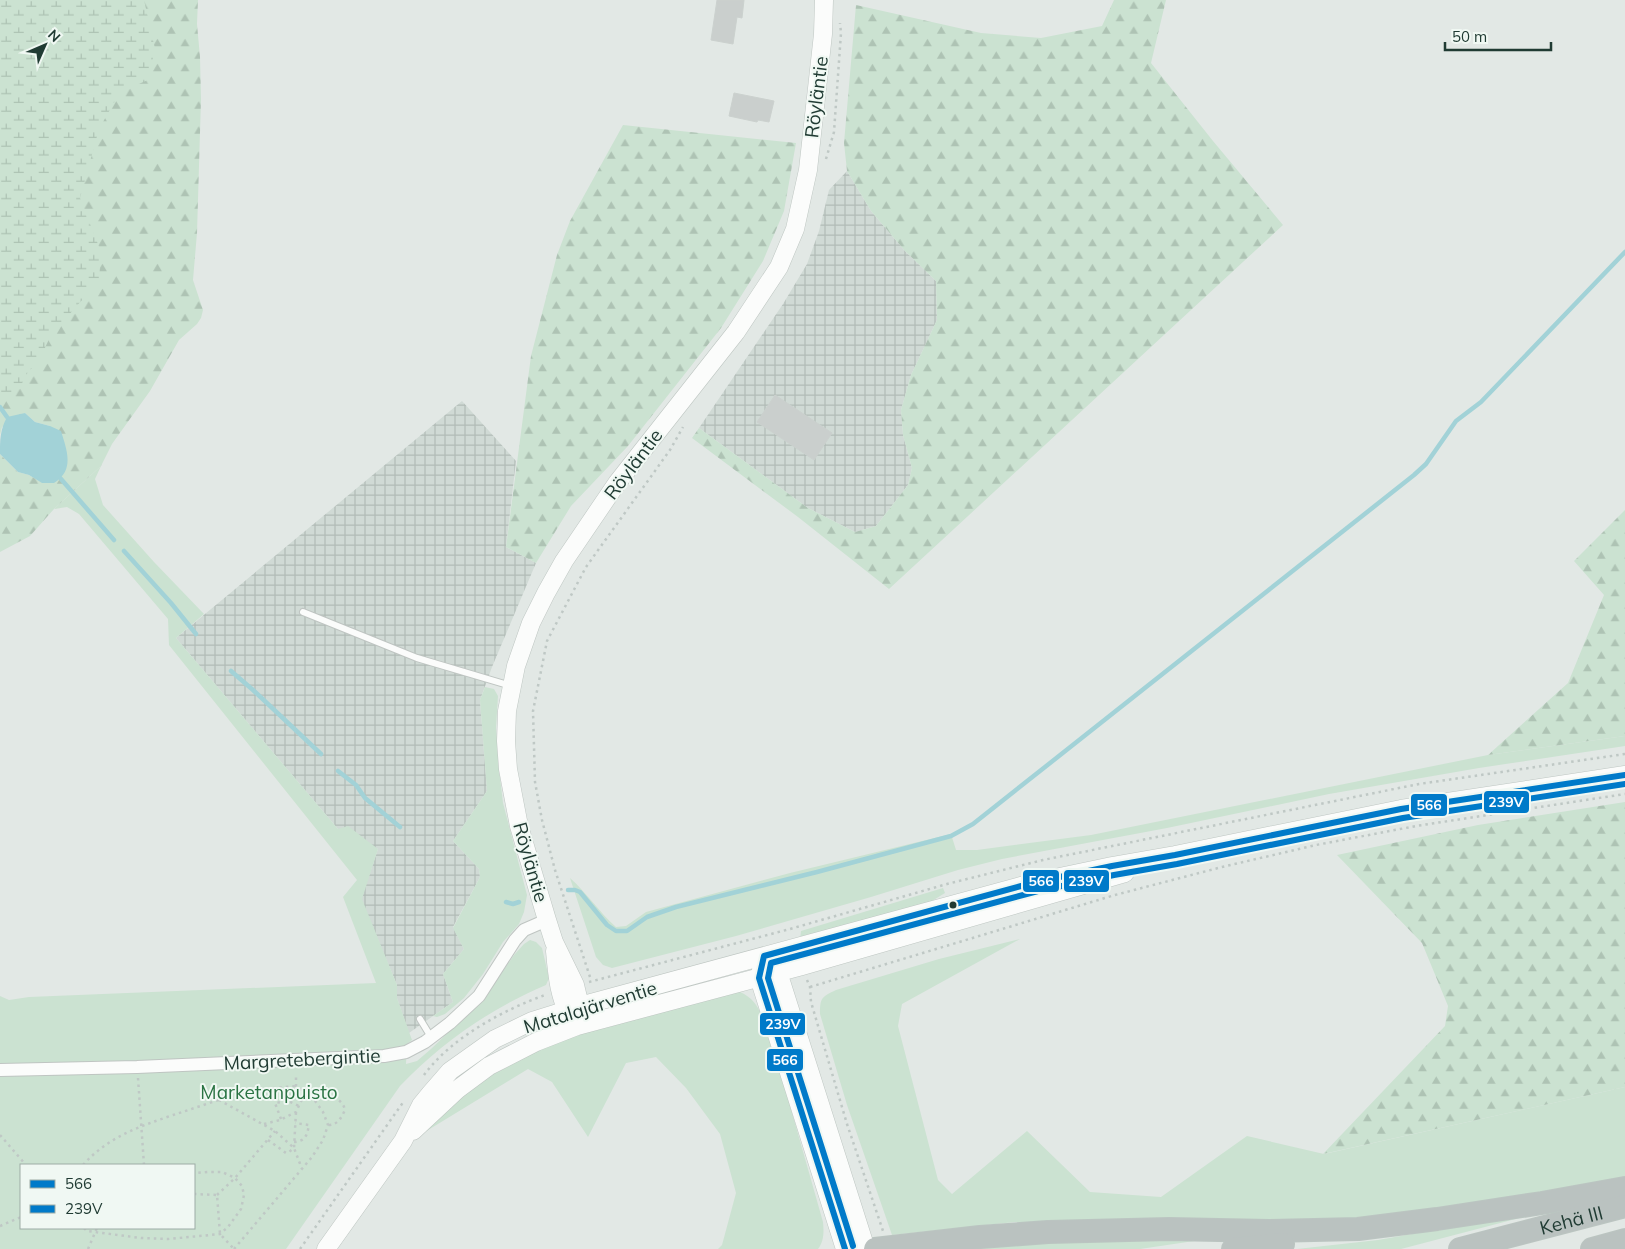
<svg xmlns="http://www.w3.org/2000/svg" width="1625" height="1249" font-family="Mulish,sans-serif">
<style>
.industrial{fill:url(#industrial-grid)}
.green{fill:#cbe2d1;fill-rule:evenodd}
.forest{fill:url(#forest-firs)}
.wetland{fill:url(#wetland-marsh)}
.water{fill:#a2d2d7}
.lines{fill:none;stroke-linecap:round;stroke-linejoin:round}
.stream{stroke:#a2d2d7;stroke-width:4.5}
.building{fill:#cacfcd;stroke:#cbd1ce}
.lane-casing{stroke:#bfc5c2;stroke-width:8}
.street-casing{stroke:#bfc5c2;stroke-width:14}
.secondary-casing{stroke:#bec6c2;stroke-width:19}
.highway-casing{stroke:#bbc5c1;stroke-width:24}
.path{stroke:#bfc8c5;stroke-width:2.5;stroke-dasharray:2.5 4;stroke-linecap:butt}
.lane{stroke:#fbfcfb;stroke-width:6}
.street{stroke:#fbfcfb;stroke-width:12}
.secondary{stroke:#fbfcfb;stroke-width:18}
.highway{stroke:#bac2c0;stroke-width:22}
.bus-1-casing{stroke:#f0f8f3;stroke-width:10}
.bus-2-casing{stroke:#f0f8f3;stroke-width:10}
.bus-1{stroke:#007ac9;stroke-width:6}
.bus-2{stroke:#007ac9;stroke-width:6}
.bus-dot{fill:#203b33;stroke:#f0f8f3;stroke-width:2}
.labels{text-anchor:middle;stroke-width:4;stroke-linejoin:round;paint-order:stroke}
.street-label{font-size:19px;fill:#203b33;stroke:#f0f8f3}
.park-label{font-size:19px;fill:#2a7343;stroke:#f0f8f3}
.line-badge{stroke:#f0f8f3;stroke-width:2}
.badge-label{font-size:14px;text-anchor:middle;font-weight:bold;fill:#fff}
</style>
<defs>
<pattern id="industrial-grid" width="8" height="8" patternUnits="userSpaceOnUse" patternTransform="scale(1.25)"><rect width="8" height="8" fill="#d0dad5"/><path d="M0 4h8M4 0v8" fill="none" stroke="#b2bcb7"/></pattern>
<pattern id="forest-firs" width="22" height="20" patternUnits="userSpaceOnUse" patternTransform="scale(1.25)"><rect width="22" height="20" fill="#cbe2d1"/><path d="M5 1l3.5 6h-7zM16 11l3.5 6h-7z" fill="#aec3b4"/></pattern>
<pattern id="wetland-marsh" width="20" height="14" patternUnits="userSpaceOnUse" patternTransform="scale(1.25)"><rect width="20" height="14" fill="#cbe2d1"/><path d="M1 5h8M5 5V1M11 12h8M15 12V8" fill="none" stroke="#aec3b4"/></pattern>
</defs>
<rect width="100%" height="100%" fill="#e2e8e5"/>
<!-- industrial -->
<path class="industrial" d="M847,171L871,211L905,251L936,281L937,320L911,375L901,410L903,435L912,468L908,485L876,526L855,532L808,508L699,428L783,304L807,264L819,231L829,190Z
M462,401L516,461L506,547L536,563L492,667L480,700L487,791L453,841L479,869L480,877L453,927L464,949L443,974L453,1002L409,1033L397,998V985L361,899L378,849L338,829L176,638Z"/>
<!-- green -->
<path class="green" d="M101,466L95,479L103,505L154,562L204,614L176,638L338,829L348,826L378,849L362,899L397,985V998L412,1040L407,1044L406,1064L417,1061L431,1049L486,996L514,955L524,944L530,940L536,942L542,948L549,978L546,985C490,1009 442,1042 400,1086L286,1249H0V996L9,1000L29,997L376,983L343,897L357,880L169,645L168,619L79,514L67,507L54,509ZM21,1165H194V1228H21Z
M485,687L494,689L498,696L496,728L499,769L503,803L527,895L524,912L519,924L503,942L483,974L464,998L445,1014L437,1017L433,1016L453,1002L443,974L464,949L453,928L480,877L479,869L453,841L487,791L480,700Z
M1625,736V746L1479,768L1329,794L1167,828L1002,859L958,870L871,897L736,936L612,968L603,965L596,957L570,878C587,893 599,912 616,927L626,926L646,912L790,873L951,834L956,850H977L1091,835L1488,755Z
M943,888L945,893L922,907L800,939L801,931Z
M1020,939L902,1004L898,1026L938,1180L952,1194L1027,1131L1090,1192L1161,1197L1247,1136L1324,1154L1625,1087V1178C1529,1195 1432,1211 1334,1220L1015,1222L892,1235L847,1105L820,1014C820,997 822,997 836,990L939,959Z
M735,990C757,998 758,1009 768,1028L823,1222C824,1232 824,1241 818,1249H718L722,1245L736,1193L720,1134L686,1088L656,1057L626,1063L588,1137L552,1082L528,1069L415,1138L472,1084L521,1054L572,1034Z
M1558,1208L1401,1249H1297L1378,1240Z
M1128,1238L1201,1240L1140,1249H967L1037,1243Z"/>
<!-- forest -->
<path class="forest" d="M0,0H198L197,24L200,57L201,99L197,233L193,280L203,310L201,318L197,324L179,340L150,391L112,444L101,466L54,509L30,536L0,552V454L18,472L29,475L43,483L50,426L35,422L25,413L2,427L0,435Z
M1114,0H1166L1151,63L1213,141L1283,225L889,589L798,517L692,438L699,428L808,508L855,532L876,526L908,485L912,468L903,435L901,410L911,375L937,320L936,281L905,251L871,211L847,171L844,143L856,5L981,33L1041,38L1102,26Z
M623,125L796,143L784,211L763,261L721,328L628,446L571,506L536,563L506,547L531,356L557,255L570,221Z
M1625,510V736L1488,755L1568,683L1604,595L1574,561Z
M1625,802V1087L1323,1154L1445,1026L1448,1006L1422,943L1337,855L1478,825Z"/>
<!-- wetland -->
<path class="wetland" d="M0,0H144L155,49L148,80L120,92L99,129L80,198L101,252L99,281L51,335L36,367L29,370L19,389L0,403Z"/>
<!-- water -->
<path class="water" d="M25,413L35,422L50,426L61,431C67,451 75,470 54,483H42L29,475L18,472L0,454C0,440 0,430 7,417Z"/>
<g class="lines">
<!-- stream -->
<path class="stream" d="M0,407L7,417
M61,479L114,540
M124,551L171,603L196,634
M231,671L253,690L321,754
M338,771L356,785L365,798L400,827
M568,890H575L580,892L607,925L616,931H627L647,917L676,907L817,872L951,836L973,824L1414,475L1426,464L1456,421L1481,402L1625,252
M506,902L513,904L519,902"/>
</g>
<!-- building -->
<path class="building" d="M717,0H744L742,18L737,17L733,44L711,40Z
M734,93L774,101L769,122L758,120L757,122L729,116Z
M775,395L832,433L814,460L757,422Z"/>
<g class="lines">
<!-- lane casing -->
<g class="lane-casing">
<path id="lane" d="M303,612L417,658L511,686
M420,1019L431,1037"/>
</g>
<!-- street casing -->
<g class="street-casing">
<path id="street" d="M0,1070L137,1067L384,1056L406,1052L425,1042L450,1023L479,996L515,940L524,930L547,920"/>
</g>
<!-- secondary casing -->
<g class="secondary-casing">
<path id="secondary" d="M555,951C557,974 559,1000 572,1019
M770,964L778,972L866,1249
M762,967L759,978L845,1249
M577,1026L580,1006L575,985L554,942L547,920L519,826L508,769L506,741L507,711L516,666L531,623L546,593L564,561L617,483L736,332L779,267L795,229L808,170L823,34L824,0
M413,1131L458,1089L489,1066L536,1042L577,1026L802,966L1125,873
M326,1249L403,1141L421,1105L430,1094L450,1071L495,1039L532,1021L580,1006L1036,882L1112,866L1175,855L1401,809L1625,775"/>
</g>
<!-- highway casing -->
<g class="highway-casing">
<g id="highway">
<path d="M875,1249L980,1237L1048,1232L1169,1229L1269,1231L1358,1229L1437,1219L1542,1203L1625,1188"/>
<path d="M1233,1249L1283,1244"/>
<path id="s1" d="M1460,1249L1625,1206"/>
<path d="M1592,1249L1625,1240"/>
</g>
</g>
<!-- path -->
<path class="path" d="M826,159L834,132L841,33L840,23
M590,977L555,870L542,820L535,782L533,711L547,641L586,567L670,450L683,427
M807,980L810,987L811,1002L847,1124L883,1231
M589,982L790,929L947,884L1043,860L1419,784L1625,754
M810,987L1115,895L1222,867L1316,845L1416,826L1625,794
M424,1075C451,1038 503,1010 545,995
M138,1078L144,1165
M219,1100L275,1131L294,1148L302,1169
M314,1100C326,1095 342,1096 345,1110C341,1118 338,1125 328,1125
M281,1119L275,1103L288,1101L299,1106
M264,1124L280,1120L296,1112L305,1093
M0,1135L26,1165
M268,1140L286,1153L289,1152L294,1148L296,1112
M294,1142C306,1141 307,1135 309,1125L295,1123
M83,1165C108,1137 138,1127 173,1115C195,1108 218,1100 240,1093L256,1090L296,1086
M194,1194L217,1195L220,1234L234,1249
M217,1195L235,1178L275,1131
M0,1226L21,1217
M84,1228L87,1231L141,1238L168,1239L220,1234L228,1227L241,1209L244,1195L242,1186L235,1178L222,1172H208L194,1173
M88,1249L97,1228
M234,1249L312,1157L323,1140L328,1125L323,1112L313,1098L296,1086V1074
M300,1249L404,1101"/>
<!-- lane -->
<use href="#lane" class="lane"/>
<!-- street -->
<use href="#street" class="street"/>
<!-- secondary -->
<use href="#secondary" class="secondary"/>
<!-- highway -->
<use href="#highway" class="highway"/>
<!-- bus-1 casing -->
<g class="bus-1-casing">
<path id="bus-1" d="M845,1249L759,978L764,956L1036,882L1112,866L1175,855L1401,809L1625,775"/>
</g>
<!-- bus-2 casing -->
<g class="bus-2-casing">
<path id="bus-2" d="M853,1246L768,978L771,963L1038,891L1114,875L1177,864L1403,818L1625,784"/>
</g>
<!-- bus-1 -->
<use href="#bus-1" class="bus-1"/>
<!-- bus-2 -->
<use href="#bus-2" class="bus-2"/>
</g>
<!-- markers -->
<circle class="bus-dot" cx="953" cy="905" r="4.5"/>
<g class="labels">
<!-- street labels -->
<g class="street-label">
<text transform="translate(816 97) rotate(-83)" y="7">Röyläntie</text>
<text transform="translate(633 464) rotate(-53)" y="7">Röyläntie</text>
<text transform="translate(531 862) rotate(74)" y="7">Röyläntie</text>
<text transform="translate(590 1007) rotate(-17)" y="7">Matalajärventie</text>
<text transform="translate(302 1059) rotate(-3)" y="7">Margretebergintie</text>
<text dy="7" stroke="none"><textPath href="#s1" startOffset="115">Kehä III</textPath></text>
</g>
<!-- park labels -->
<g class="park-label">
<text x="269" y="1099">Marketanpuisto</text>
</g>
</g>
<g class="line-badge">
<rect x="1483" y="790" width="47" height="24" rx="5" fill="#007ac9"/>
<rect x="1410" y="793" width="38" height="24" rx="5" fill="#007ac9"/>
<rect x="1063" y="869" width="47" height="24" rx="5" fill="#007ac9"/>
<rect x="1022" y="869" width="38" height="24" rx="5" fill="#007ac9"/>
<rect x="759" y="1012" width="47" height="24" rx="5" fill="#007ac9"/>
<rect x="766" y="1048" width="38" height="24" rx="5" fill="#007ac9"/>
</g>
<g class="badge-label">
<text x="1506" y="807">239V</text>
<text x="1429" y="810">566</text>
<text x="1086" y="886">239V</text>
<text x="1041" y="886">566</text>
<text x="783" y="1029">239V</text>
<text x="785" y="1065">566</text>
</g>
<!-- legend -->
<rect x="20" y="1164" width="175" height="65" fill="#f0f8f3" stroke="#9daca6"/>
<rect x="30" y="1180" width="25" height="8" fill="#007ac9" stroke="#9daca6"/>
<text x="65" y="1189" font-size="15" fill="#203b33">566</text>
<rect x="30" y="1205" width="25" height="8" fill="#007ac9" stroke="#9daca6"/>
<text x="65" y="1214" font-size="15" fill="#203b33">239V</text>
<!-- north arrow -->
<g transform="translate(45 45) rotate(45)" stroke="#f0f8f3" stroke-width="4" paint-order="stroke">
<path d="M0-4L9 19L0 12L-9 19Z" fill="#203b33"/>
<text y="-8" font-size="14" font-weight="bold" text-anchor="middle" fill="#203b33">N</text>
</g>
<!-- scale -->
<path d="M1445 42v8h106v-8" fill="none" stroke="#203b33" stroke-width="2.5"/>
<text x="1452" y="42" font-size="15" fill="#203b33" stroke="#f0f8f3" stroke-width="4" paint-order="stroke">50 m</text>
</svg>
